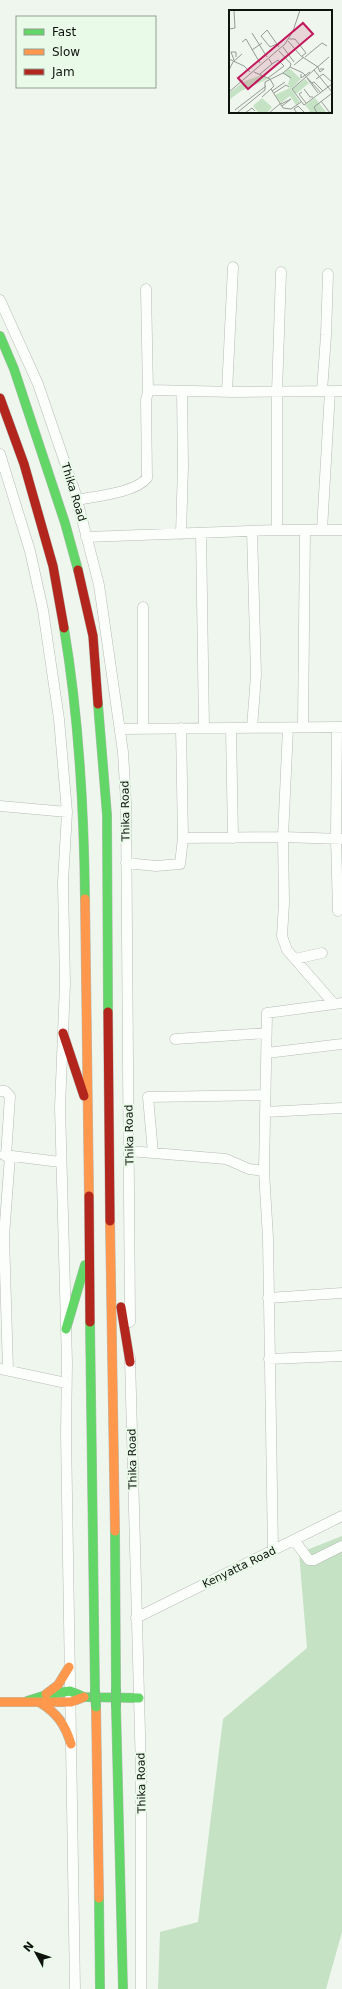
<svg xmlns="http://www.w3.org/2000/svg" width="342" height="1989" font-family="'DejaVu Sans',sans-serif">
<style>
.green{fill:#c6e2c4}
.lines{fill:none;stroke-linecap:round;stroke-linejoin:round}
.street-casing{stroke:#b6bcb5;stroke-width:11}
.fast-casing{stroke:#b6bcb5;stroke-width:10}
.slow-casing{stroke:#b6bcb5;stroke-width:10}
.jam-casing{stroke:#b6bcb5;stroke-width:10}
.street{stroke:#fcfefc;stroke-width:10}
.fast{stroke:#63d668;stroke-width:9}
.slow{stroke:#ff974d;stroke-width:9}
.jam{stroke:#b3261e;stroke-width:9}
.fast-bridge-casing{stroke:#97a796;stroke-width:10;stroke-linecap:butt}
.fast-bridge{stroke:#63d668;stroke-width:9}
.labels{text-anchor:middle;stroke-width:4;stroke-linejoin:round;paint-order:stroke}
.street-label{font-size:11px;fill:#0e130d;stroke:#eafae9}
.inset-road{fill:none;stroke:#949b93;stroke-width:1}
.view{fill:#c2185b;fill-opacity:0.15;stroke:#c2185b;stroke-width:2}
.inset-edge{fill:none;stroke:#0e130d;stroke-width:2}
</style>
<rect width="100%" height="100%" fill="#eef6ed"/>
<!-- green -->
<path class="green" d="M342,1536V1932L326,1989H158L160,1932L198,1922L223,1719L307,1648L299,1553Z"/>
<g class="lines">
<!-- street casing -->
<g class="street-casing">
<path id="street" d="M146,289L148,392
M0,300L38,384L75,492L99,585L123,752L126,803L130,1322
M322,391L326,335L328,274
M227,392L233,267
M0,454L30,551L43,610L59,719L67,812L63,882L65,984L60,1107L67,1363L66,1434L75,1989
M77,500C96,496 135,493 147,478L146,400L148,392L152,390L234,392L342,391
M277,530V392L281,272
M322,530L330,391
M201,533L204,728
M181,534L183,466L182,391
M86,537L277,530H342
M143,607V728
M303,727L305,530
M337,727L336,839L338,911
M181,728L183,838
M231,728L233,838
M252,728L256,675L252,531
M288,728L283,837L284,903L282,936L287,950L334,1004
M120,729L342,727
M0,806L67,812
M126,863L156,866L180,864L183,838L283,837L342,839
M295,959L322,953
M175,1039L266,1033
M267,1053L342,1044
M0,1091H5L10,1096L6,1156
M265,1112L342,1108
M129,1151L226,1159L249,1169L264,1171L268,1238L273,1551
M153,1153L148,1097L265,1095
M4,1155L60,1162
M264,1171L267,1013L342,1003
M268,1298L342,1293
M130,1358L141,1771V1989
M269,1359L342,1356
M0,1369L66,1383
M8,1370L4,1236L10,1156
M294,1540L309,1560H314L342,1546
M136,1618L342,1516"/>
</g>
<!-- fast casing -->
<g class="fast-casing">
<path id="fast" d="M0,336L14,369L65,523L78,570
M64,628C79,717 84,808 85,899
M98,704L107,815L108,1012
M90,1322L95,1691
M66,1329L85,1265
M115,1531L116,1689
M27,1701L46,1695L70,1691L84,1697L139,1698
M116,1707L123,1989
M99,1898L100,1989"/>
</g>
<!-- slow casing -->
<g class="slow-casing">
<path id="slow" d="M85,899L89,1196
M110,1221L115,1531
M46,1694L58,1685L69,1667
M0,1702H71L84,1697
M39,1702C57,1713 65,1724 71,1744
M96,1707L99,1898"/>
</g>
<!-- jam casing -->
<g class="jam-casing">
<path id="jam" d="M0,398L24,464L53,566L64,628
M78,570L93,636L98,704
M108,1012L110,1221
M63,1033L84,1096
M89,1196L90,1322
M121,1307L130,1362"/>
</g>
<!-- street -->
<use href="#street" class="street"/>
<!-- fast -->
<use href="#fast" class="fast"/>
<!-- slow -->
<use href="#slow" class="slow"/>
<!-- jam -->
<use href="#jam" class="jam"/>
<!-- fast-bridge casing -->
<g class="fast-bridge-casing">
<path id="fast-bridge" d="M116,1689V1707
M95,1691L96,1707"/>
</g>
<!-- fast-bridge -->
<use href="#fast-bridge" class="fast-bridge"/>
</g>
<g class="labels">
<!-- street labels -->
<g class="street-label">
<text transform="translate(74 492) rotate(73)" y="4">Thika Road</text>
<text transform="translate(125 811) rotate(-91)" y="4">Thika Road</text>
<text transform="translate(129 1135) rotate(-91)" y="4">Thika Road</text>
<text transform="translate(132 1459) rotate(-91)" y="4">Thika Road</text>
<text transform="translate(239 1567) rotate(-26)" y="4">Kenyatta Road</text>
<text transform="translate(141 1783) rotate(-91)" y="4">Thika Road</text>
</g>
</g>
<!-- overview -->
<g transform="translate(229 10)">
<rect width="103" height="103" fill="#eef6ed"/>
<path d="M60,58L72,69L62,79L71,92L67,95L61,86L52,93L46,85L61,78L59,74L61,68L55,63ZM32,65L39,69L12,81L0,90V83L16,71ZM76,69L80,73L67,84L63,79ZM33,88L43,97L38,103H30L24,96ZM86,88L98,103H79L81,101L76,95Z" fill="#c6e2c4"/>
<path class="inset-road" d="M0,19L6,18L5,0M23,23L38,47M60,29H66L77,43L73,46M59,31L72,46L89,57M13,32L17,29L31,53M48,34L41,37L32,26L38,20L50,37M54,37L65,52M23,40L33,33M50,41L62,54L61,57L74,63L92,83M76,47L93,33L98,36M100,47L63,79L75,95L103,74M0,49L15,56L21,62M5,50L2,42H7V47M65,55L75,47M61,57L54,63L62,68M89,57L91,62L95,59H91M0,60L4,52L13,44M85,60L103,82M25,62L41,69L45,76L42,79L54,98L62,99L72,92M31,64L43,54L40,49M72,64V68L81,62M39,68L55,56L49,50L43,54M78,68L89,83M87,69L94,64L103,72M83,73L85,72L94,81M75,79L81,87H84M43,81L56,72M0,82L56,34L64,21L71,0M73,82L70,84L77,93M45,83L57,75L60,77M33,87L42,79M92,91L101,103M52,94L62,89L53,96M6,100L37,76M9,102L36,80V72L54,63M16,103L23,98L26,101M40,103L52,93M68,103L65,99L69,96L75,102M88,103L85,97L102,84"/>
<path class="view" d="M74,13L84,24L19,79L9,68Z"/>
<rect width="103" height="103" class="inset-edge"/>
</g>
<!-- legend -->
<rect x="16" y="16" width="140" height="72" fill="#eafae9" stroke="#929e91"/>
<rect x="24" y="29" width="20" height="6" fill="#63d668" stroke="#929e91"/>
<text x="52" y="36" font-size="12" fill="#0e130d">Fast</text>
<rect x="24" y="49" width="20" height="6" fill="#ff974d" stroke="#929e91"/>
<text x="52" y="56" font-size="12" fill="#0e130d">Slow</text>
<rect x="24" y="69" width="20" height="6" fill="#b3261e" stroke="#929e91"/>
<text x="52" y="76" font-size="12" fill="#0e130d">Jam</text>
<!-- north arrow -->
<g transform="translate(36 1953) rotate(310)" stroke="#eafae9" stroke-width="3" paint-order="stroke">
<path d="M0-3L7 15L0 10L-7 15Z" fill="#0e130d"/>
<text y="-6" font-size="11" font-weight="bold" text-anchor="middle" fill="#0e130d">N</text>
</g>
</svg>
